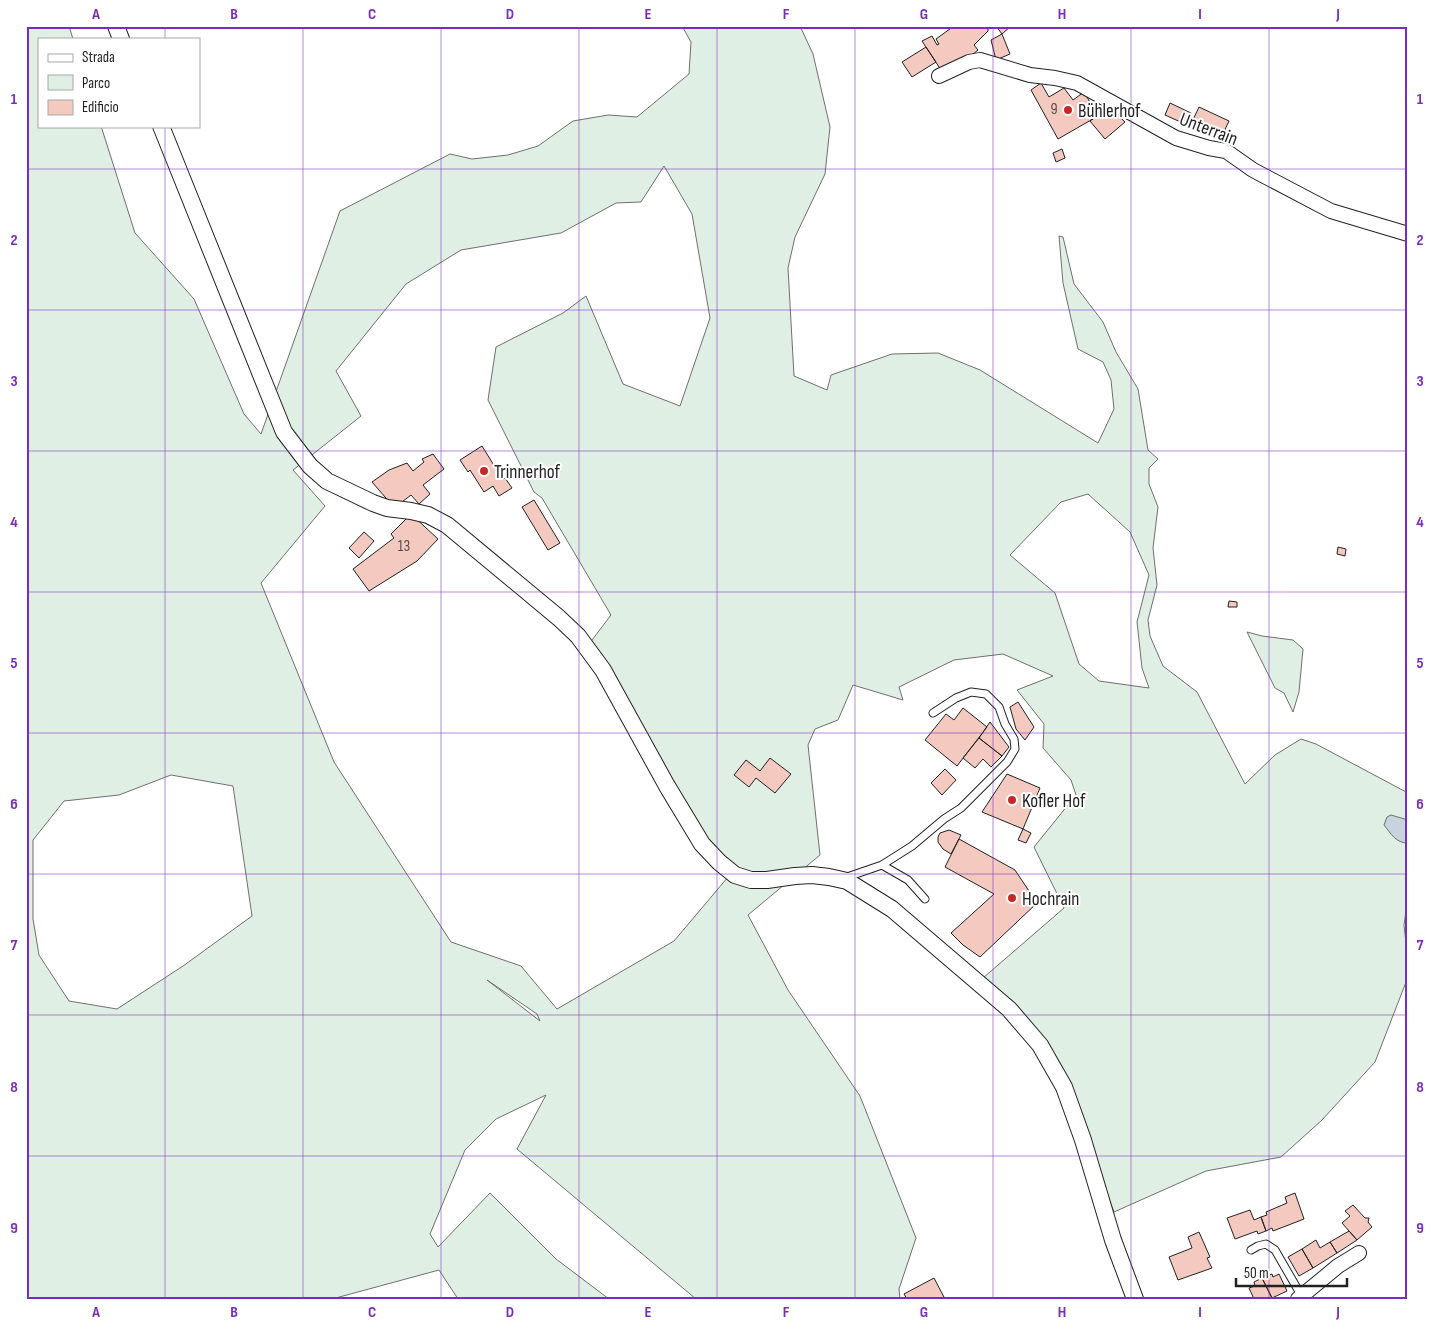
<svg xmlns="http://www.w3.org/2000/svg" width="1434" height="1325" font-family="'Sofia Sans Condensed',sans-serif">
<style>
.green{fill:#e0efe3;stroke:#6f6f6f;fill-rule:evenodd}
.water{fill:#c7d3dd;stroke:#6f6f6f}
.building{fill:#f3c9c0;stroke:#222}
.lines{fill:none;stroke-linecap:round;stroke-linejoin:round}
.service-casing{stroke:#222;stroke-width:9}
.minor-casing{stroke:#222;stroke-width:16}
.tertiary-casing{stroke:#222;stroke-width:18}
.service{stroke:#fff;stroke-width:7}
.minor{stroke:#fff;stroke-width:14}
.tertiary{stroke:#fff;stroke-width:16}
.grid{fill:none;stroke:#7b2cbf;stroke-width:1;stroke-opacity:0.55}
.poi-dot{fill:#c62828;stroke:#fff;stroke-width:2}
.labels{text-anchor:middle;stroke-width:4;stroke-linejoin:round;paint-order:stroke}
.number-label{font-size:16px;fill:#564c4a}
.poi-label{font-size:19px;fill:#222;stroke:#fff;text-anchor:start}
.street-label{font-size:19px;fill:#222;stroke:#fff}
.neatline{fill:none;stroke:#7b2cbf;stroke-width:2}
.grid-label{font-size:16px;text-anchor:middle;font-weight:bold;fill:#7b2cbf}
</style>
<rect width="100%" height="100%" fill="#fff"/>
<!-- green -->
<path class="green" d="M26,26H69L73,39H39V126H101L135,233L194,299L244,414L261,434L340,211L450,154L472,159L508,155L538,146L573,121L608,115L637,117L689,74L691,42L682,26H800L813,54L830,127L825,174L795,237L788,268L794,376L827,390L831,375L892,354L938,353L980,370L1098,443L1114,409L1111,380L1103,362L1078,349L1063,283L1059,236L1063,237L1074,284L1103,322L1116,352L1138,389L1148,450L1158,459L1149,468V484L1158,507L1153,548L1157,585L1148,620L1150,636L1163,666L1197,692L1245,784L1275,755L1301,739L1316,744L1408,793V897L1404,925L1408,961V977L1375,1062L1322,1120L1281,1157L1206,1171L1114,1212L1074,1105L983,978L1064,908L1034,847L1076,795L1071,780L1043,748L1044,724L1017,690L1053,676L1003,654L954,660L899,687L903,700L853,685L838,720L815,729L808,745L820,855L748,915L788,990L860,1096L916,1238L899,1289L900,1299H696L517,1149L546,1095L496,1119L465,1150L430,1234L438,1247L490,1193L556,1259L609,1299H458L439,1270L332,1299H26ZM664,166L692,214L710,318L680,406L623,384L586,296L563,313L496,347L488,400L534,492L542,498L611,615L589,644L728,877L674,941L557,1009L521,966L451,942L334,762L261,583L325,506L293,470L361,416L336,371L406,284L461,250L561,233L616,203L641,202ZM1088,494L1130,532L1149,575L1137,622L1142,668L1149,688L1099,681L1079,664L1055,593L1010,555L1061,502ZM171,775L233,786L252,916L183,966L117,1009L69,1001L39,955L33,919V840L64,801L119,795ZM487,980L537,1014L540,1021Z
M1247,632L1262,636L1293,640L1303,649L1299,692L1293,712L1284,693L1275,688Z"/>
<!-- water -->
<path class="water" d="M1391,815L1408,820V843C1396,843 1391,834 1384,825L1387,817Z"/>
<!-- building -->
<path class="building" d="M954,26H988V31L974,45L978,50L972,55L941,70L922,41L932,36L937,45L939,44L936,39Z
M996,26H1011L1002,34Z
M1002,34L1010,54L996,60L991,40Z
M926,47L936,62L912,77L902,62Z
M1041,83L1049,97L1064,88L1073,100L1084,92L1098,116L1058,139L1031,90Z
M1170,103L1191,113L1185,124L1165,115Z
M1109,107L1125,122L1105,139L1090,121Z
M1199,107L1229,121L1221,138L1191,124Z
M1062,149L1065,158L1056,162L1053,153Z
M482,446L503,480L505,478L512,488L499,496L493,486L484,492L470,470L468,472L460,460Z
M433,454L444,469L423,485L430,494L419,504L411,495L398,505H392L372,482L389,470L407,463L413,471L424,462L422,459Z
M534,500L560,543L548,550L522,507Z
M411,514L438,539L417,561L369,591L353,569L394,538L391,534Z
M364,532L374,541L359,558L349,548Z
M1338,547L1346,549L1345,556L1337,554Z
M1229,601L1237,602V607H1228Z
M1018,702L1034,727L1025,740L1016,729L1010,707Z
M963,708L987,727L957,766L925,740L946,714L954,720Z
M990,722L1009,747L1002,756L979,738Z
M979,738L1002,756L991,767L983,759L975,768L963,758Z
M770,758L791,774L775,793L756,778L749,787L734,775L746,760L760,771Z
M945,769L956,780L942,795L931,783Z
M1007,774L1040,788L1023,829L982,812Z
M1023,829L1031,833L1026,843L1018,840Z
M949,830L961,835L951,854L943,849L938,842V837L940,833Z
M959,839L1015,870L1037,903L980,957L963,945L951,933L994,894L945,867Z
M1295,1193L1304,1219L1273,1231L1272,1228L1266,1231L1261,1217L1267,1215L1266,1212L1287,1203L1285,1197Z
M1353,1205L1365,1218H1369L1368,1222L1372,1227L1357,1240L1342,1223L1350,1216L1345,1211Z
M1250,1210L1254,1220L1261,1217L1266,1231L1258,1234L1257,1231L1235,1239L1227,1218Z
M1349,1231L1357,1240L1337,1253L1330,1242Z
M1199,1232L1210,1257L1207,1258L1212,1268L1178,1280L1169,1257L1192,1248L1188,1237Z
M1316,1240L1320,1248L1330,1242L1337,1253L1313,1268L1302,1249Z
M1302,1249L1313,1268L1299,1276L1288,1257Z
M1272,1274L1273,1277L1279,1274L1287,1291L1272,1298L1262,1278Z
M934,1278L945,1299H907L904,1294Z
M1262,1278L1272,1298L1271,1299H1254L1249,1288L1255,1286L1254,1282Z"/>
<g class="lines">
<!-- service casing -->
<g class="service-casing">
<path id="service" d="M882,865L908,880L925,899
M848,881L850,876L882,865L912,846L944,819L961,808L1007,762L1015,749L1014,739L1005,724L999,707L986,694L971,692L956,698L933,713
M1251,1250L1258,1246L1266,1244L1275,1250L1301,1295"/>
</g>
<!-- minor casing -->
<g class="minor-casing">
<path id="minor" d="M939,76L969,62L980,60L1030,75L1055,78L1077,83L1176,138L1209,148L1226,151L1253,170L1331,211L1408,234
M1298,1299L1338,1266L1359,1253"/>
</g>
<!-- tertiary casing -->
<g class="tertiary-casing">
<path id="tertiary" d="M116,26L121,39
M161,126L284,432L310,466L327,481L373,503L387,508L411,511L428,515L447,525L559,618L578,636L603,670L667,786L702,844L719,862L735,875L751,880H767L795,876L812,875L829,877L847,881L892,909L1009,1009L1040,1045L1064,1087L1083,1140L1113,1240L1135,1299"/>
</g>
<!-- service -->
<use href="#service" class="service"/>
<!-- minor -->
<use href="#minor" class="minor"/>
<!-- tertiary -->
<use href="#tertiary" class="tertiary"/>
</g>
<!-- grid -->
<path class="grid" d="M165,26V39M303,26V1299M441,26V1299M579,26V1299M717,26V1299M855,26V1299M993,26V1299M1131,26V1299M1269,26V1299M165,126V1299M26,169H1408M26,310H1408M26,451H1408M26,592H1408M26,733H1408M26,874H1408M26,1015H1408M26,1156H1408"/>
<!-- markers -->
<g class="poi-dot">
<circle cx="1068" cy="110" r="5"/>
<circle cx="484" cy="471" r="5"/>
<circle cx="1012" cy="800" r="5"/>
<circle cx="1012" cy="898" r="5"/>
</g>
<g class="labels">
<!-- number labels -->
<g class="number-label">
<text x="1054" y="114">9</text>
<text x="404" y="551">13</text>
</g>
<!-- poi labels -->
<g class="poi-label">
<text x="1078" y="117">Bühlerhof</text>
<text x="494" y="478">Trinnerhof</text>
<text x="1022" y="807">Kofler Hof</text>
<text x="1022" y="905">Hochrain</text>
</g>
<!-- street labels -->
<g class="street-label">
<text transform="translate(1209 128) rotate(21)" y="7">Unterrain</text>
</g>
</g>
<!-- border -->
<rect width="1434" height="1325" fill="none" stroke="#ffffff" stroke-width="55"/>
<!-- legend -->
<rect x="38" y="38" width="162" height="90" fill="#ffffff" stroke="#a7a7a7"/>
<rect x="48" y="54" width="25" height="8" fill="#ffffff" stroke="#a7a7a7"/>
<text x="82" y="62" font-size="15" fill="#222222">Strada</text>
<rect x="48" y="75" width="25" height="15" fill="#e0efe3" stroke="#a7a7a7"/>
<text x="82" y="88" font-size="15" fill="#222222">Parco</text>
<rect x="48" y="100" width="25" height="15" fill="#f3c9c0" stroke="#a7a7a7"/>
<text x="82" y="112" font-size="15" fill="#222222">Edificio</text>
<!-- scale -->
<path d="M1236 1278v8h111v-8" fill="none" stroke="#222222" stroke-width="2.5"/>
<text x="1244" y="1278" font-size="15" fill="#222222" stroke="#ffffff" stroke-width="4" paint-order="stroke">50 m</text>
<rect x="28" y="28" width="1378" height="1270" class="neatline"/>
<g class="grid-label">
<text x="96" y="19">A</text>
<text x="234" y="19">B</text>
<text x="372" y="19">C</text>
<text x="510" y="19">D</text>
<text x="648" y="19">E</text>
<text x="786" y="19">F</text>
<text x="924" y="19">G</text>
<text x="1062" y="19">H</text>
<text x="1200" y="19">I</text>
<text x="1338" y="19">J</text>
<text x="14" y="104">1</text>
<text x="1420" y="104">1</text>
<text x="14" y="245">2</text>
<text x="1420" y="245">2</text>
<text x="14" y="386">3</text>
<text x="1420" y="386">3</text>
<text x="14" y="527">4</text>
<text x="1420" y="527">4</text>
<text x="14" y="668">5</text>
<text x="1420" y="668">5</text>
<text x="14" y="809">6</text>
<text x="1420" y="809">6</text>
<text x="14" y="950">7</text>
<text x="1420" y="950">7</text>
<text x="14" y="1092">8</text>
<text x="1420" y="1092">8</text>
<text x="14" y="1233">9</text>
<text x="1420" y="1233">9</text>
<text x="96" y="1317">A</text>
<text x="234" y="1317">B</text>
<text x="372" y="1317">C</text>
<text x="510" y="1317">D</text>
<text x="648" y="1317">E</text>
<text x="786" y="1317">F</text>
<text x="924" y="1317">G</text>
<text x="1062" y="1317">H</text>
<text x="1200" y="1317">I</text>
<text x="1338" y="1317">J</text>
</g>
</svg>
